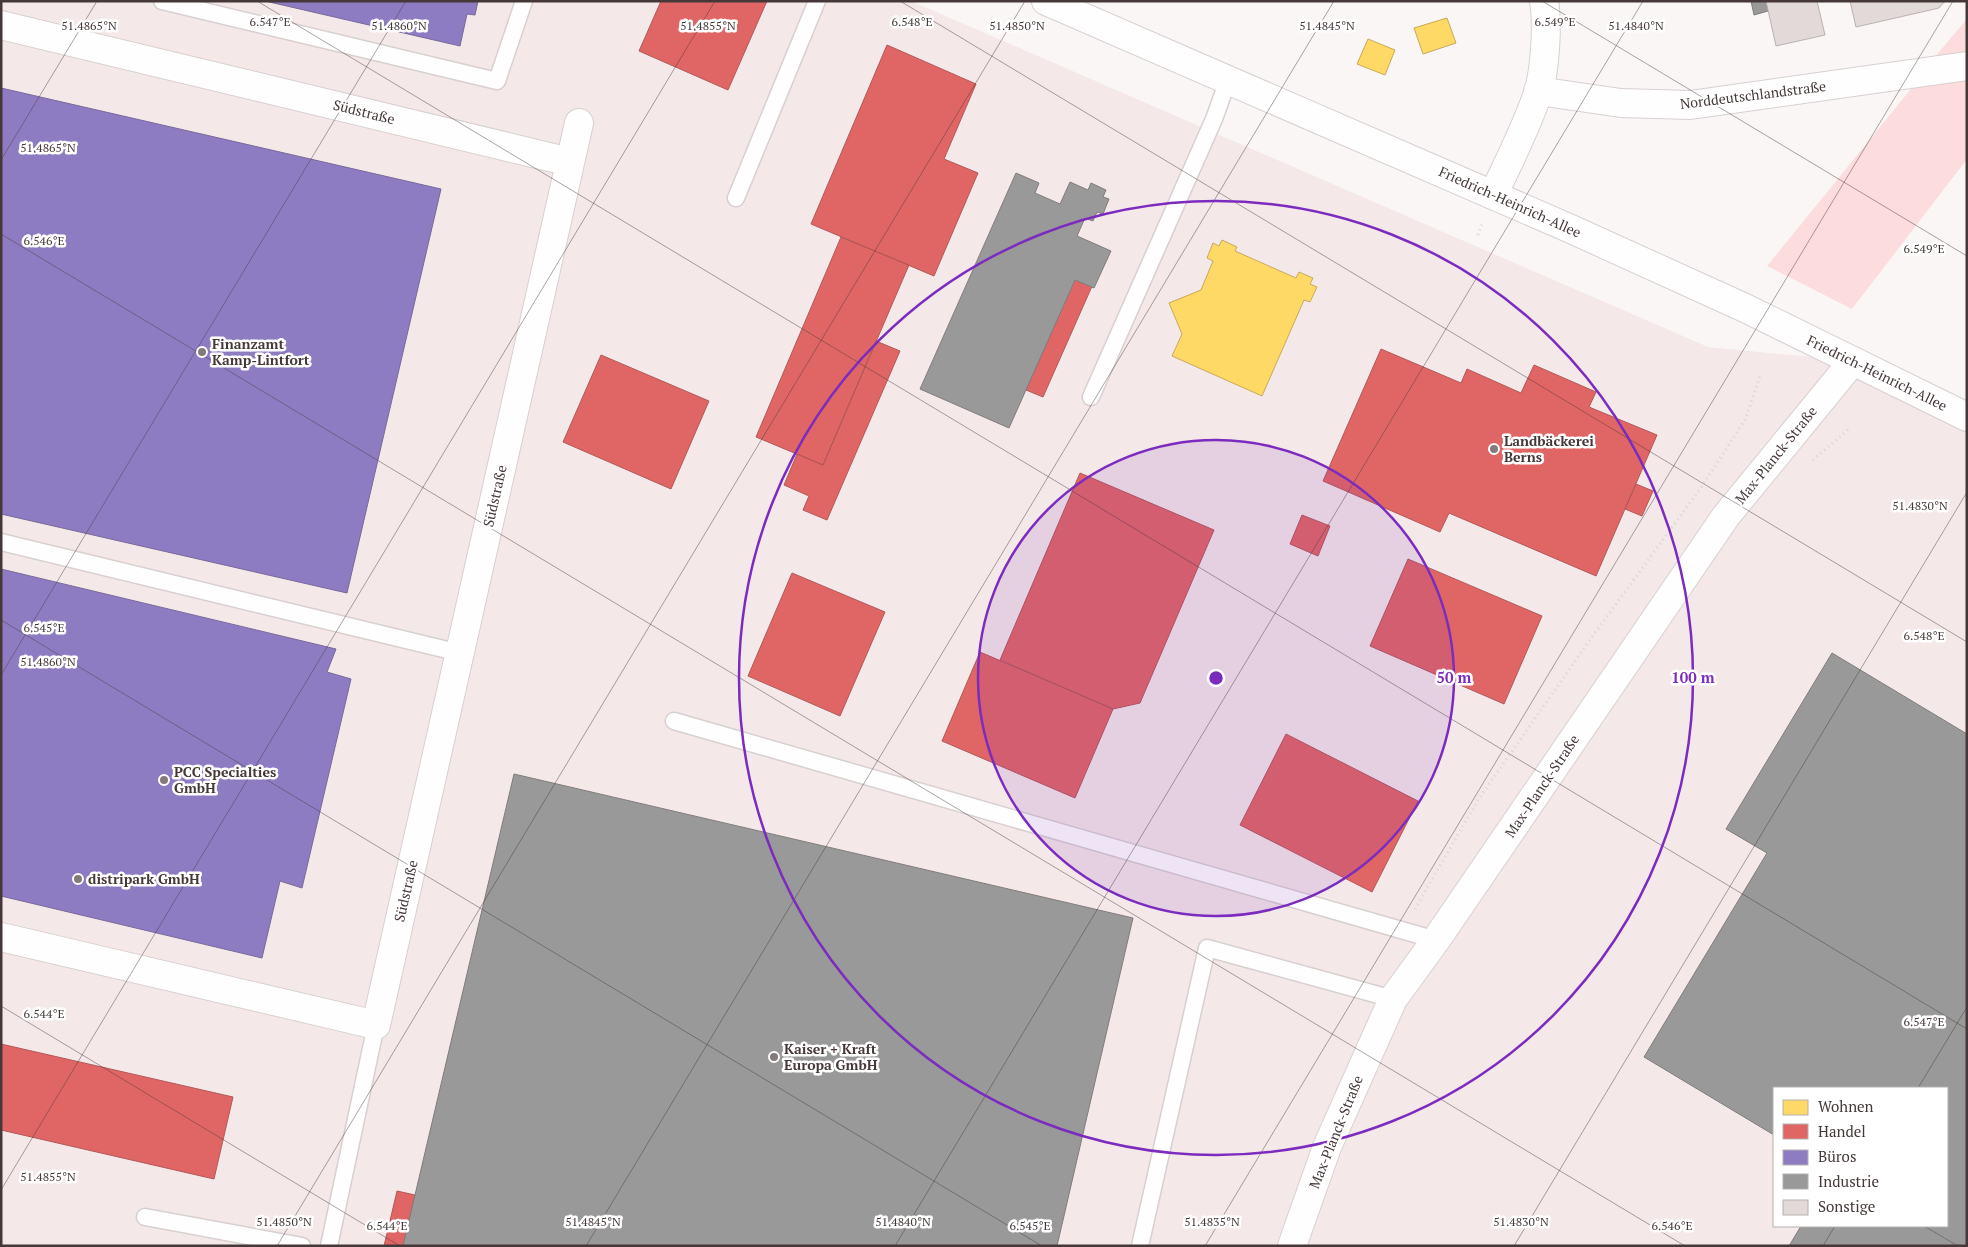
<svg xmlns="http://www.w3.org/2000/svg" width="1968" height="1247" font-family="'PT Serif',serif">
<style>
.built{fill:#f4e8e8;fill-rule:evenodd}
.green{fill:#fcdcdc}
.homes{fill:#ffd966;stroke:#c8a958}
.shops{fill:#e06666;stroke:#b25858}
.offices{fill:#8e7cc3;stroke:#786899}
.industry{fill:#999;stroke:#807c7c}
.building{fill:#e2d9d9;stroke:#bab2b2}
.lines{fill:none;stroke-linecap:round;stroke-linejoin:round}
.service-casing{stroke:#d8d0d0;stroke-width:19}
.minor-casing{stroke:#d8d0d0;stroke-width:30}
.secondary-casing{stroke:#d8d0d0;stroke-width:30}
.path{stroke:#d9d5d5;stroke-width:3;stroke-dasharray:1 4;stroke-linecap:butt}
.service{stroke:#fefefe;stroke-width:16}
.minor{stroke:#fefefe;stroke-width:28}
.secondary{stroke:#fefefe;stroke-width:28}
.ticks{fill:none;stroke:#463838;stroke-width:1;stroke-opacity:0.45}
.ring{fill:none;stroke:#7b2cbf;stroke-width:2.5}
.poi-dot{fill:#857a7a;stroke:#fff;stroke-width:2}
.labels{text-anchor:middle;stroke-width:5;stroke-linejoin:round;paint-order:stroke}
.street-label{font-size:14px;fill:#463838;stroke:#fff}
.poi-label{font-size:14px;font-weight:bold;fill:#463838;stroke:#fff;text-anchor:start}
.ticks-label{font-size:12px;text-anchor:middle;fill:#463838;stroke:#fff;stroke-width:5;stroke-linejoin:round;paint-order:stroke}
.centre{fill:#7b2cbf;stroke:#fff;stroke-width:2.5}
.ring-label{font-size:15px;text-anchor:middle;font-weight:bold;fill:#7b2cbf;stroke:#fff;stroke-width:5;stroke-linejoin:round;paint-order:stroke}
</style>
<rect width="100%" height="100%" fill="#faf6f6"/>
<!-- built -->
<path class="built" d="M1,1H911L1708,347L1854,361L1967,418V1246H1ZM1774,1088H1947V1226H1774Z"/>
<!-- green -->
<path class="green" d="M1967,19V55L1933,59Z
M1967,78V159L1852,309L1767,266L1915,84Z"/>
<!-- homes -->
<path class="homes" d="M1447,18L1456,43L1423,54L1414,28Z
M1368,39L1395,50L1385,75L1357,64Z
M1222,240L1237,247L1235,251L1296,278L1299,272L1313,278L1310,284L1317,287L1310,302L1304,300L1262,396L1172,356L1182,334L1169,303L1201,290L1213,261L1207,258L1213,243L1219,246Z"/>
<!-- shops -->
<path class="shops" d="M661,1H767L728,90L639,51Z
M887,45L976,84L944,159L978,173L934,276L811,224Z
M841,237L909,265L823,465L756,437Z
M1076,277L1093,284L1043,397L1026,390Z
M876,341L900,351L827,520L803,510L809,496L784,485L797,454L823,465Z
M1381,349L1461,383L1467,369L1521,393L1534,365L1596,392L1589,407L1657,435L1596,576L1449,513L1440,532L1323,481Z
M601,355L709,401L671,489L563,442Z
M1080,473L1214,530L1140,703L1113,709L1000,660Z
M1636,484L1653,491L1642,516L1625,509Z
M1302,515L1330,526L1318,556L1290,544Z
M1408,559L1542,616L1504,704L1370,646Z
M792,573L885,612L840,716L748,676Z
M980,652L1113,709L1075,798L942,741Z
M1286,734L1418,801L1372,892L1240,825Z
M1,1044L233,1097L214,1179L1,1130Z
M397,1191L415,1195L403,1246H384Z"/>
<!-- offices -->
<path class="offices" d="M265,1H478L475,15L467,14L460,46Z
M1,88L441,189L347,593L1,514Z
M1,569L336,649L327,672L351,679L302,888L280,881L262,958L1,896Z"/>
<!-- industry -->
<path class="industry" d="M1751,1H1766L1768,11L1754,15Z
M1016,173L1039,183L1035,193L1060,204L1070,182L1088,190L1091,183L1106,190L1103,197L1109,199L1103,214L1097,212L1093,221L1085,218L1077,236L1111,251L1094,288L1075,280L1009,428L920,389Z
M1832,653L1967,734V1246H1958L1924,1226H1947V1088H1774V1135L1644,1057L1767,853L1726,829Z
M514,774L1133,918L1057,1246H403Z
M1801,1226H1924L1958,1246H1789Z"/>
<!-- building -->
<path class="building" d="M1766,1H1817L1825,35L1776,46Z
M1850,1H1945L1939,8L1856,27Z"/>
<g class="lines">
<!-- service casing -->
<g class="service-casing">
<path id="service" d="M162,1L497,81L524,1
M736,198L817,1
M1091,397L1214,119L1228,80
M1,542L460,653
M674,721L1436,940
M145,1217L302,1246
M329,1246L376,1025
M1140,1246L1207,948L1393,999"/>
</g>
<!-- minor casing -->
<g class="minor-casing">
<path id="minor" d="M1,25L570,162
M1538,91L1621,103L1690,105L1967,66
M1493,195C1509,162 1526,128 1538,93C1545,71 1548,24 1544,1
M1,937L376,1025L579,123
M1292,1246L1327,1147L1393,999L1436,940L1726,516L1853,361"/>
</g>
<!-- secondary casing -->
<g class="secondary-casing">
<path id="secondary" d="M1046,1L1571,229L1745,308L1967,417"/>
</g>
<!-- path -->
<path class="path" d="M1478,235L1482,224
M1813,460L1848,430
M1415,909L1478,800L1592,637L1700,489L1745,420L1760,376"/>
<!-- service -->
<use href="#service" class="service"/>
<!-- minor -->
<use href="#minor" class="minor"/>
<!-- secondary -->
<use href="#secondary" class="secondary"/>
</g>
<!-- ticks -->
<path class="ticks" d="M257,1L1967,1029M900,1L1967,642M1542,1L1967,256M1,160L97,1M1,234L1685,1246M1,620L1042,1246M1,675L406,1M1,1006L400,1246M1918,1088L1967,1007M1,1190L715,1M277,1246L1025,1M586,1246L1334,1M895,1246L1643,1M1205,1246L1953,1M1514,1246L1967,492M1823,1246L1835,1226"/>
<!-- distance rings -->
<circle cx="1216" cy="678" r="238" fill="#7b2cbf" fill-opacity=".12"/>
<g class="ring">
<circle cx="1216" cy="678" r="238"/>
<circle cx="1216" cy="678" r="477"/>
</g>
<!-- markers -->
<g class="poi-dot">
<circle cx="202" cy="352" r="5"/>
<circle cx="1494" cy="449" r="5"/>
<circle cx="164" cy="780" r="5"/>
<circle cx="78" cy="879" r="5"/>
<circle cx="774" cy="1057" r="5"/>
</g>
<g class="labels">
<!-- street labels -->
<g class="street-label">
<text transform="translate(1753 95) rotate(-7)" y="5">Norddeutschlandstraße</text>
<text transform="translate(364 112) rotate(14)" y="5">Südstraße</text>
<text transform="translate(1510 202) rotate(24)" y="5">Friedrich-Heinrich-Allee</text>
<text transform="translate(1877 373) rotate(26)" y="5">Friedrich-Heinrich-Allee</text>
<text transform="translate(1776 455) rotate(-51)" y="5">Max-Planck-Straße</text>
<text transform="translate(495 496) rotate(-77)" y="5">Südstraße</text>
<text transform="translate(1542 786) rotate(-56)" y="5">Max-Planck-Straße</text>
<text transform="translate(406 891) rotate(-77)" y="5">Südstraße</text>
<text transform="translate(1336 1132) rotate(-68)" y="5">Max-Planck-Straße</text>
</g>
<!-- poi labels -->
<g class="poi-label">
<text x="212" y="349">Finanzamt<tspan x="212" dy="16">Kamp-Lintfort</tspan></text>
<text x="1504" y="446">Landbäckerei<tspan x="1504" dy="16">Berns</tspan></text>
<text x="174" y="777">PCC Specialties<tspan x="174" dy="16">GmbH</tspan></text>
<text x="88" y="884">distripark GmbH</text>
<text x="784" y="1054">Kaiser + Kraft<tspan x="784" dy="16">Europa GmbH</tspan></text>
</g>
</g>
<g class="ticks-label">
<text x="270" y="26">6.547°E</text>
<text x="912" y="26">6.548°E</text>
<text x="1555" y="26">6.549°E</text>
<text x="708" y="30">51.4855°N</text>
<text x="1636" y="30">51.4840°N</text>
<text x="89" y="30">51.4865°N</text>
<text x="399" y="30">51.4860°N</text>
<text x="1017" y="30">51.4850°N</text>
<text x="1327" y="30">51.4845°N</text>
<text x="48" y="152">51.4865°N</text>
<text x="44" y="245">6.546°E</text>
<text x="1924" y="253">6.549°E</text>
<text x="1920" y="510">51.4830°N</text>
<text x="44" y="632">6.545°E</text>
<text x="1924" y="640">6.548°E</text>
<text x="48" y="666">51.4860°N</text>
<text x="44" y="1018">6.544°E</text>
<text x="1924" y="1026">6.547°E</text>
<text x="48" y="1181">51.4855°N</text>
<text x="284" y="1226">51.4850°N</text>
<text x="593" y="1226">51.4845°N</text>
<text x="903" y="1226">51.4840°N</text>
<text x="1212" y="1226">51.4835°N</text>
<text x="1521" y="1226">51.4830°N</text>
<text x="387" y="1230">6.544°E</text>
<text x="1030" y="1230">6.545°E</text>
<text x="1672" y="1230">6.546°E</text>
</g>
<circle cx="1216" cy="678" r="8" class="centre"/>
<g class="ring-label">
<text x="1454" y="683">50 m</text>
<text x="1693" y="683">100 m</text>
</g>
<!-- border -->
<rect width="1968" height="1247" fill="none" stroke="#463838" stroke-width="5"/>
<!-- legend -->
<rect x="1773" y="1087" width="175" height="140" fill="#ffffff" stroke="#b5afaf"/>
<rect x="1783" y="1100" width="25" height="15" fill="#ffd966" stroke="#b5afaf"/>
<text x="1818" y="1112" font-size="15" fill="#463838">Wohnen</text>
<rect x="1783" y="1124" width="25" height="15" fill="#e06666" stroke="#b5afaf"/>
<text x="1818" y="1137" font-size="15" fill="#463838">Handel</text>
<rect x="1783" y="1150" width="25" height="15" fill="#8e7cc3" stroke="#b5afaf"/>
<text x="1818" y="1162" font-size="15" fill="#463838">Büros</text>
<rect x="1783" y="1174" width="25" height="15" fill="#999999" stroke="#b5afaf"/>
<text x="1818" y="1187" font-size="15" fill="#463838">Industrie</text>
<rect x="1783" y="1200" width="25" height="15" fill="#e2d9d9" stroke="#b5afaf"/>
<text x="1818" y="1212" font-size="15" fill="#463838">Sonstige</text>
</svg>
